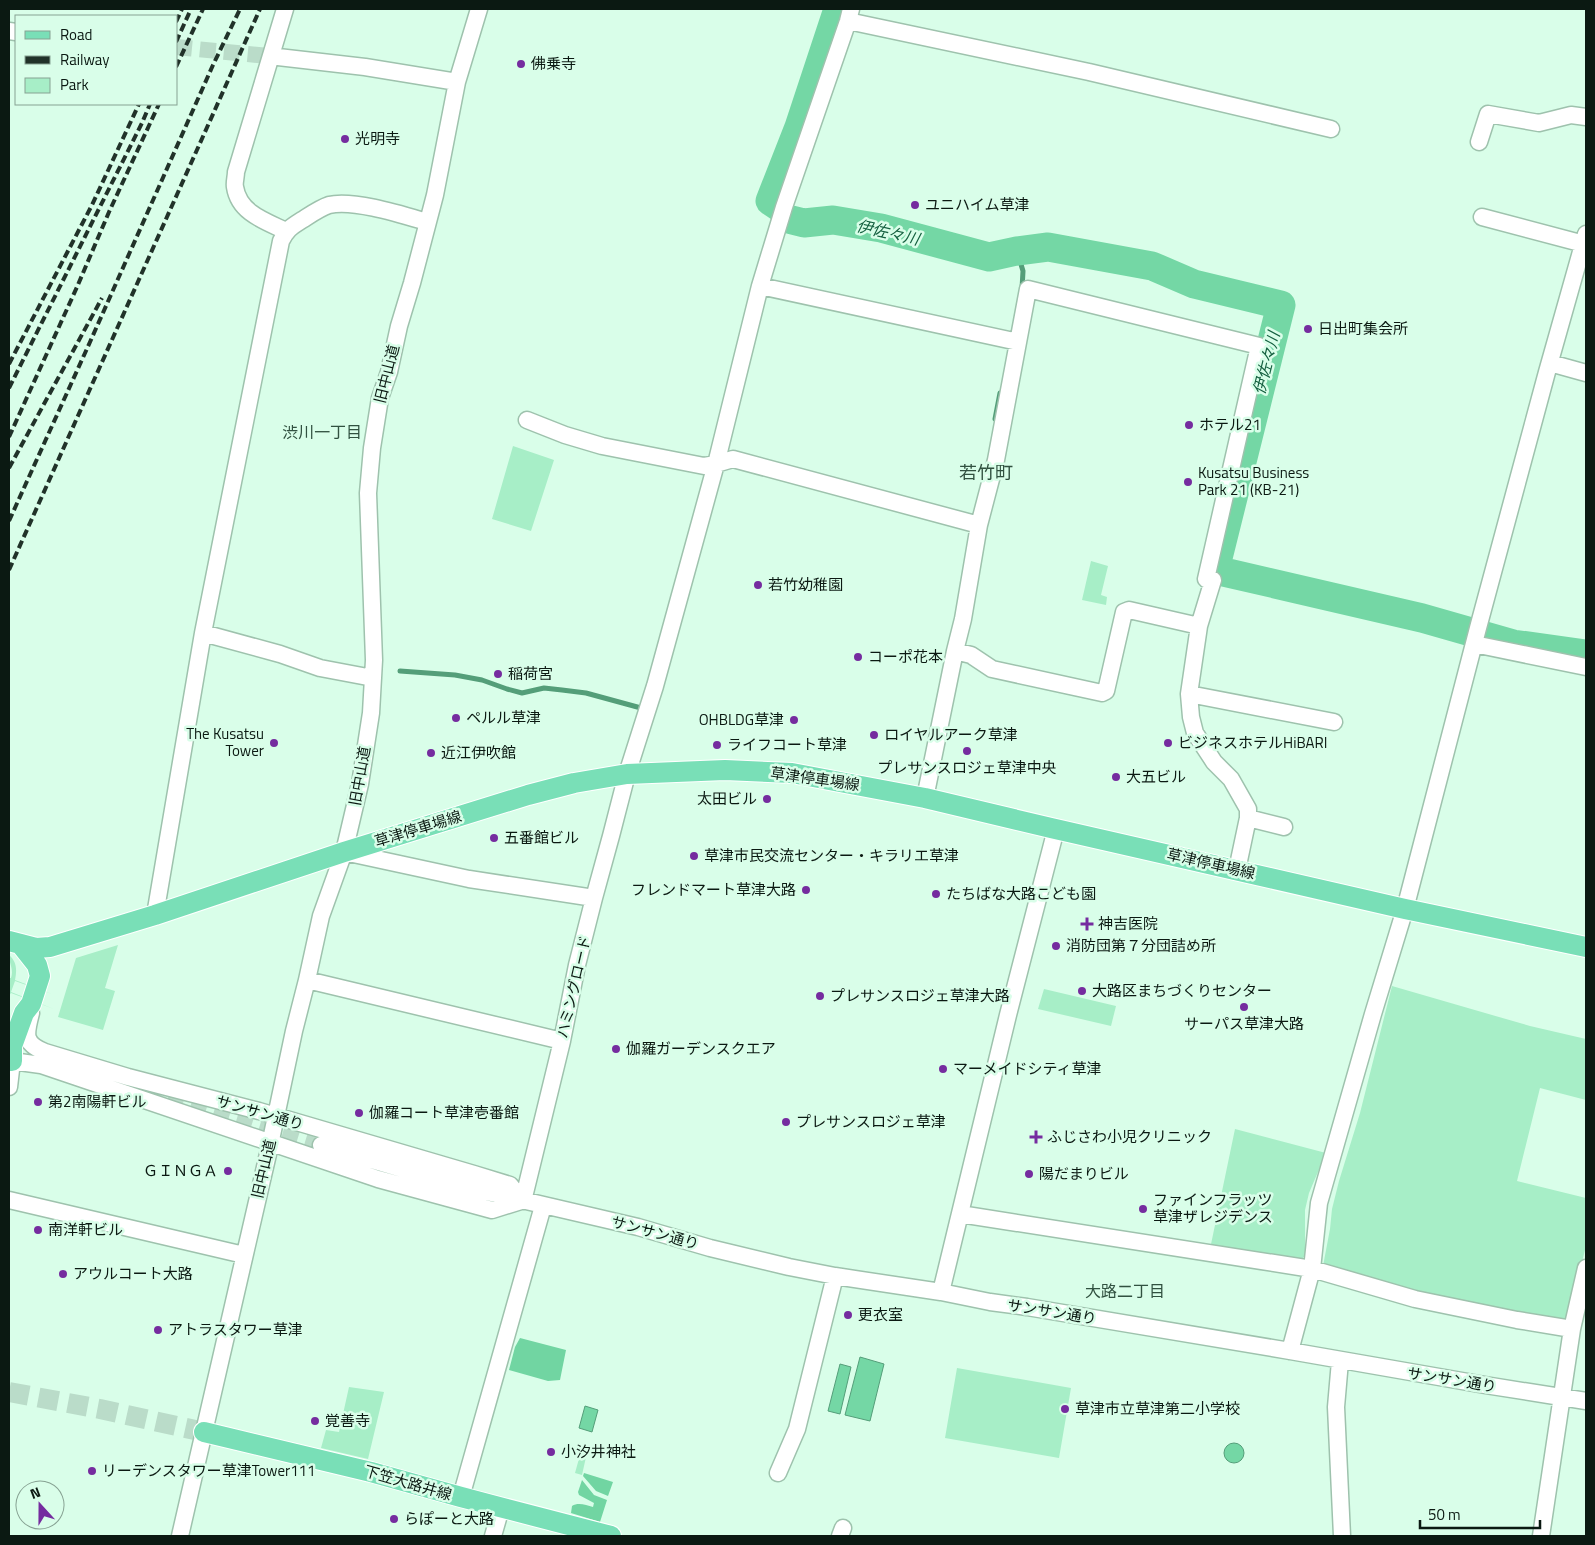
<svg xmlns="http://www.w3.org/2000/svg" width="1595" height="1545" font-family="'Titillium Web','Noto Sans JP',sans-serif">
<style>
.green{fill:#a7eec7}
.forest{fill:#71d5a2}
.water{fill:#74d7a5;stroke:#549e79}
.lines{fill:none;stroke-linecap:round;stroke-linejoin:round}
.stream{stroke:#549e79;stroke-width:5}
.river{stroke:#74d7a5;stroke-width:29}
.minor-tunnel{stroke:#badcc9;stroke-width:16;stroke-dasharray:16 8;stroke-linecap:butt}
.major-tunnel{stroke:#badcc9;stroke-width:20;stroke-dasharray:20 10;stroke-linecap:butt}
.minor-casing{stroke:#9ec2ad;stroke-width:19}
.major-casing{stroke:#fff;stroke-width:22}
.minor{stroke:#fff;stroke-width:16}
.major{stroke:#79dfb7;stroke-width:20}
.rail{stroke:#213229;stroke-width:4;stroke-dasharray:8 4;stroke-linecap:butt}
.poi-dot{fill:#752c9f;stroke:#d9fee9;stroke-width:2}
.labels{text-anchor:middle;stroke-width:5;stroke-linejoin:round;paint-order:stroke}
.poi-label{font-size:15px;fill:#0b1912;stroke:#d9fee9;text-anchor:start}
.street-label{font-size:15px;fill:#0b1912;stroke:#d9fee9}
.water-label{font-size:16px;font-style:italic;fill:#156040;stroke:#d9fee9}
.neighbourhood-label{font-size:16px;fill:#315140;stroke:#d9fee9}
.quarter-label{font-size:18px;fill:#315140;stroke:#d9fee9}
</style>
<rect width="100%" height="100%" fill="#d9fee9"/>
<!-- green -->
<path class="green" d="M513,446L554,460L531,531L492,519Z
M1091,561L1108,566L1101,595L1107,597L1106,605L1082,600Z
M118,945L105,988L115,991L103,1030L58,1017L76,958Z
M9,955C17,962 17,970 15,980L52,994L15,981L11,992L54,1009L11,993L9,996L10,979L9,978H11C14,969 9,964 9,955Z
M1392,986L1530,1026L1586,1039V1100L1540,1088L1517,1181L1586,1198V1246L1567,1323L1431,1295L1323,1266L1330,1229L1332,1209L1339,1181L1360,1113Z
M1044,989L1116,1006L1111,1026L1038,1009Z
M1235,1129L1326,1153L1309,1193L1305,1210V1256L1297,1263L1210,1249Z
M957,1368L1071,1388L1059,1458L945,1438Z
M349,1387L384,1392L368,1459L321,1448L326,1430L339,1432Z
M580,1455L586,1457L582,1475L575,1473Z"/>
<!-- forest -->
<path class="forest" d="M520,1338L566,1350L560,1380L548,1381L509,1370L515,1347Z
M584,1473L613,1482L608,1496L596,1491L583,1476Z
M582,1480L594,1495L607,1500L600,1522L571,1513L572,1506C578,1502 586,1505 593,1507L594,1503L579,1495L578,1492Z"/>
<!-- water -->
<path class="water" d="M860,1357L884,1364L870,1421L845,1415Z
M840,1364L851,1367L840,1414L828,1411Z
M585,1406L598,1410L592,1432L579,1428Z
M1224 1453a10 10 0 1 1 20 0a10 10 0 1 1-20 0Z"/>
<g class="lines">
<!-- stream -->
<path class="stream" d="M1017,251L1023,271L1022,289
M995,419L1000,393
M400,671L455,675L482,680L507,689L522,693L544,688L562,690L586,693L641,708"/>
<!-- river -->
<path class="river" d="M779,207L770,201L799,127L838,9
M792,220L804,223L833,220L881,228L989,257L1017,251L1048,247L1152,266L1194,284L1281,305L1215,570L1422,618L1513,644L1586,654"/>
<!-- minor-tunnel -->
<path class="minor-tunnel" d="M176,47L278,57
M99,1077L321,1145"/>
<!-- major-tunnel -->
<path class="major-tunnel" d="M9,1392L100,1409L204,1432"/>
<!-- minor casing -->
<g class="minor-casing">
<path id="minor" d="M285,9L236,172C236,177 234,183 235,187C239,213 265,221 286,231
M848,21L1089,72L1331,129
M9,31L16,32
M278,57L365,67L457,82
M1479,142L1488,114L1539,123L1571,115L1586,117
M1482,217L1584,244
M760,286L1018,342
M1550,363L1586,373
M527,420L565,435L602,446L704,466L716,464L733,459L979,525
M203,633L280,654L320,668L373,678
M1474,644L1586,667
M955,651L971,655L992,669L1102,693L1106,691L1124,612L1129,610L1199,626
M1189,694L1334,722
M925,798L955,651L963,619L979,525L996,460L1028,289L1259,346L1206,579L1213,580L1199,626L1189,694L1191,717L1195,733L1214,762L1231,779L1248,809V818L1237,870
M1248,818L1284,827
M344,852L469,879L594,898
M155,915L203,633L281,241C287,229 291,227 302,220C310,215 320,208 329,205C353,199 403,215 427,222
M307,980L562,1041
M31,1013C26,1033 22,1043 45,1052L128,1077L259,1111L474,1174L510,1185L523,1201
M9,1087L12,1061L41,1065L378,1179L492,1210L521,1201
M321,1145L457,1185L638,1227L710,1248L789,1267L835,1276L941,1292L990,1302L1027,1307L1290,1351L1485,1385L1586,1401
M9,1200L244,1255
M523,1201L562,1041L577,965L594,898L611,836L627,774L655,686L716,464L760,286L784,207L848,21L851,9
M960,1214L1312,1269L1415,1299L1517,1320L1572,1329
M941,1292L1008,1015L1056,829
M1290,1351L1312,1269L1319,1203L1373,1014L1405,909L1478,628L1547,372L1586,234
M1340,1361L1336,1407L1342,1536
M778,1473L797,1429L835,1276
M461,1497L543,1206
M180,1536L268,1154L294,1031L307,980L321,916L344,852L360,784L371,713L374,660L368,493L372,448L380,398L389,372L399,326L412,283L435,195L457,82L479,9
M493,1536L501,1508
M840,1536L843,1528
M1541,1536L1572,1329L1586,1268"/>
</g>
<!-- major casing -->
<g class="major-casing">
<path id="major" d="M9,941L36,948L50,947L155,915L344,852L528,795L574,783L627,774L725,770L792,773L925,798L1051,828L1405,909L1586,947
M9,1061H12V1046L24,1013L31,1004L40,976L37,965L22,946
M204,1432L371,1472L461,1497L611,1536"/>
</g>
<!-- minor -->
<use href="#minor" class="minor"/>
<!-- major -->
<use href="#major" class="major"/>
<!-- rail -->
<path class="rail" d="M176,22L182,9
M176,42L191,9
M176,67L203,9
M9,364L92,205L139,104
M9,388L142,123L150,104
M9,437L77,287L109,212L159,104
M9,468L102,298
M9,521L90,342L213,65L240,9
M9,570L260,9"/>
</g>
<!-- markers -->
<g class="poi-dot">
<circle cx="521" cy="64" r="5"/>
<circle cx="345" cy="139" r="5"/>
<circle cx="915" cy="205" r="5"/>
<circle cx="1308" cy="329" r="5"/>
<circle cx="1189" cy="425" r="5"/>
<circle cx="1188" cy="482" r="5"/>
<circle cx="758" cy="585" r="5"/>
<circle cx="858" cy="657" r="5"/>
<circle cx="498" cy="674" r="5"/>
<circle cx="456" cy="718" r="5"/>
<circle cx="794" cy="720" r="5"/>
<circle cx="874" cy="735" r="5"/>
<circle cx="274" cy="743" r="5"/>
<circle cx="1168" cy="743" r="5"/>
<circle cx="717" cy="745" r="5"/>
<circle cx="967" cy="751" r="5"/>
<circle cx="431" cy="753" r="5"/>
<circle cx="1116" cy="777" r="5"/>
<circle cx="767" cy="799" r="5"/>
<circle cx="494" cy="838" r="5"/>
<circle cx="694" cy="856" r="5"/>
<circle cx="806" cy="890" r="5"/>
<circle cx="936" cy="894" r="5"/>
<path d="M1084.5 916.5h5v5h5v5h-5v5h-5v-5h-5v-5h5z"/>
<circle cx="1056" cy="946" r="5"/>
<circle cx="1082" cy="991" r="5"/>
<circle cx="820" cy="996" r="5"/>
<circle cx="1244" cy="1007" r="5"/>
<circle cx="616" cy="1049" r="5"/>
<circle cx="943" cy="1069" r="5"/>
<circle cx="38" cy="1102" r="5"/>
<circle cx="359" cy="1113" r="5"/>
<circle cx="786" cy="1122" r="5"/>
<path d="M1033.5 1129.5h5v5h5v5h-5v5h-5v-5h-5v-5h5z"/>
<circle cx="228" cy="1171" r="5"/>
<circle cx="1029" cy="1174" r="5"/>
<circle cx="1143" cy="1209" r="5"/>
<circle cx="38" cy="1230" r="5"/>
<circle cx="63" cy="1274" r="5"/>
<circle cx="848" cy="1315" r="5"/>
<circle cx="158" cy="1330" r="5"/>
<circle cx="1065" cy="1409" r="5"/>
<circle cx="315" cy="1421" r="5"/>
<circle cx="551" cy="1452" r="5"/>
<circle cx="92" cy="1471" r="5"/>
<circle cx="394" cy="1519" r="5"/>
</g>
<g class="labels">
<!-- poi labels -->
<g class="poi-label">
<text x="531" y="69">佛乗寺</text>
<text x="355" y="144">光明寺</text>
<text x="925" y="210">ユニハイム草津</text>
<text x="1318" y="334">日出町集会所</text>
<text x="1199" y="430">ホテル21</text>
<text x="1198" y="478">Kusatsu Business<tspan x="1198" dy="17">Park 21 (KB-21)</tspan></text>
<text x="768" y="590">若竹幼稚園</text>
<text x="868" y="662">コーポ花本</text>
<text x="508" y="679">稲荷宮</text>
<text x="466" y="723">ペルル草津</text>
<text x="784" y="725" text-anchor="end">OHBLDG草津</text>
<text x="264" y="739" text-anchor="end">The Kusatsu<tspan x="264" dy="17">Tower</tspan></text>
<text x="884" y="740">ロイヤルアーク草津</text>
<text x="1178" y="748">ビジネスホテルHiBARI</text>
<text x="727" y="750">ライフコート草津</text>
<text x="441" y="758">近江伊吹館</text>
<text x="967" y="773" text-anchor="middle">プレサンスロジェ草津中央</text>
<text x="1126" y="782">大五ビル</text>
<text x="757" y="804" text-anchor="end">太田ビル</text>
<text x="504" y="843">五番館ビル</text>
<text x="704" y="861">草津市民交流センター・キラリエ草津</text>
<text x="796" y="895" text-anchor="end">フレンドマート草津大路</text>
<text x="946" y="899">たちばな大路こども園</text>
<text x="1098" y="929">神吉医院</text>
<text x="1066" y="951">消防団第７分団詰め所</text>
<text x="1092" y="996">大路区まちづくりセンター</text>
<text x="830" y="1001">プレサンスロジェ草津大路</text>
<text x="1244" y="1029" text-anchor="middle">サーパス草津大路</text>
<text x="626" y="1054">伽羅ガーデンスクエア</text>
<text x="953" y="1074">マーメイドシティ草津</text>
<text x="48" y="1107">第2南陽軒ビル</text>
<text x="369" y="1118">伽羅コート草津壱番館</text>
<text x="796" y="1127">プレサンスロジェ草津</text>
<text x="1047" y="1142">ふじさわ小児クリニック</text>
<text x="218" y="1176" text-anchor="end">ＧＩＮＧＡ</text>
<text x="1039" y="1179">陽だまりビル</text>
<text x="1153" y="1205">ファインフラッツ<tspan x="1153" dy="17">草津ザレジデンス</tspan></text>
<text x="48" y="1235">南洋軒ビル</text>
<text x="73" y="1279">アウルコート大路</text>
<text x="858" y="1320">更衣室</text>
<text x="168" y="1335">アトラスタワー草津</text>
<text x="1075" y="1414">草津市立草津第二小学校</text>
<text x="325" y="1426">覚善寺</text>
<text x="561" y="1457">小汐井神社</text>
<text x="102" y="1476">リーデンスタワー草津Tower111</text>
<text x="404" y="1524">らぽーと大路</text>
</g>
<!-- street labels -->
<g class="street-label">
<text transform="translate(387 374) rotate(-76)" y="5">旧中山道</text>
<text transform="translate(360 776) rotate(-80)" y="5">旧中山道</text>
<text transform="translate(815 779) rotate(8)" y="5">草津停車場線</text>
<text transform="translate(418 829) rotate(-17)" y="5">草津停車場線</text>
<text transform="translate(1211 864) rotate(13)" y="5">草津停車場線</text>
<text transform="translate(574 987) rotate(-77)" y="5">ハミングロード</text>
<text transform="translate(260 1113) rotate(16)" y="5">サンサン通り</text>
<text transform="translate(264 1169) rotate(-77)" y="5">旧中山道</text>
<text transform="translate(655 1233) rotate(15)" y="5">サンサン通り</text>
<text transform="translate(1052 1312) rotate(9)" y="5">サンサン通り</text>
<text transform="translate(1452 1380) rotate(9)" y="5">サンサン通り</text>
<text transform="translate(408 1483) rotate(16)" y="5">下笠大路井線</text>
</g>
<!-- water labels -->
<g class="water-label">
<text transform="translate(888 232) rotate(13)" y="6">伊佐々川</text>
<text transform="translate(1266 363) rotate(-76)" y="6">伊佐々川</text>
</g>
<!-- neighbourhood labels -->
<g class="neighbourhood-label">
<text x="322" y="438">渋川一丁目</text>
<text x="1125" y="1297">大路二丁目</text>
</g>
<!-- quarter labels -->
<g class="quarter-label">
<text x="986" y="479">若竹町</text>
</g>
</g>
<!-- border -->
<rect width="1595" height="1545" fill="none" stroke="#0b1912" stroke-width="20"/>
<!-- legend -->
<rect x="15" y="15" width="162" height="90" fill="#d9fee9" stroke="#87a293"/>
<rect x="25" y="31" width="25" height="8" fill="#79dfb7" stroke="#87a293"/>
<text x="60" y="40" font-size="15" fill="#0b1912">Road</text>
<rect x="25" y="56" width="25" height="8" fill="#213229" stroke="#87a293"/>
<text x="60" y="65" font-size="15" fill="#0b1912">Railway</text>
<rect x="25" y="78" width="25" height="15" fill="#a7eec7" stroke="#87a293"/>
<text x="60" y="90" font-size="15" fill="#0b1912">Park</text>
<!-- north arrow -->
<g transform="translate(40 1505) rotate(339)"><circle r="24" fill="#d9fee9" stroke="#87a293"/>
<path d="M0-4L9 19L0 12L-9 19Z" fill="#752c9f"/>
<text y="-8" font-size="14" font-weight="bold" text-anchor="middle" fill="#0b1912">N</text>
</g>
<!-- scale -->
<path d="M1420 1520v8h120v-8" fill="none" stroke="#0b1912" stroke-width="2.5"/>
<text x="1428" y="1520" font-size="15" fill="#0b1912" stroke="#d9fee9" stroke-width="4" paint-order="stroke">50 m</text>
</svg>
